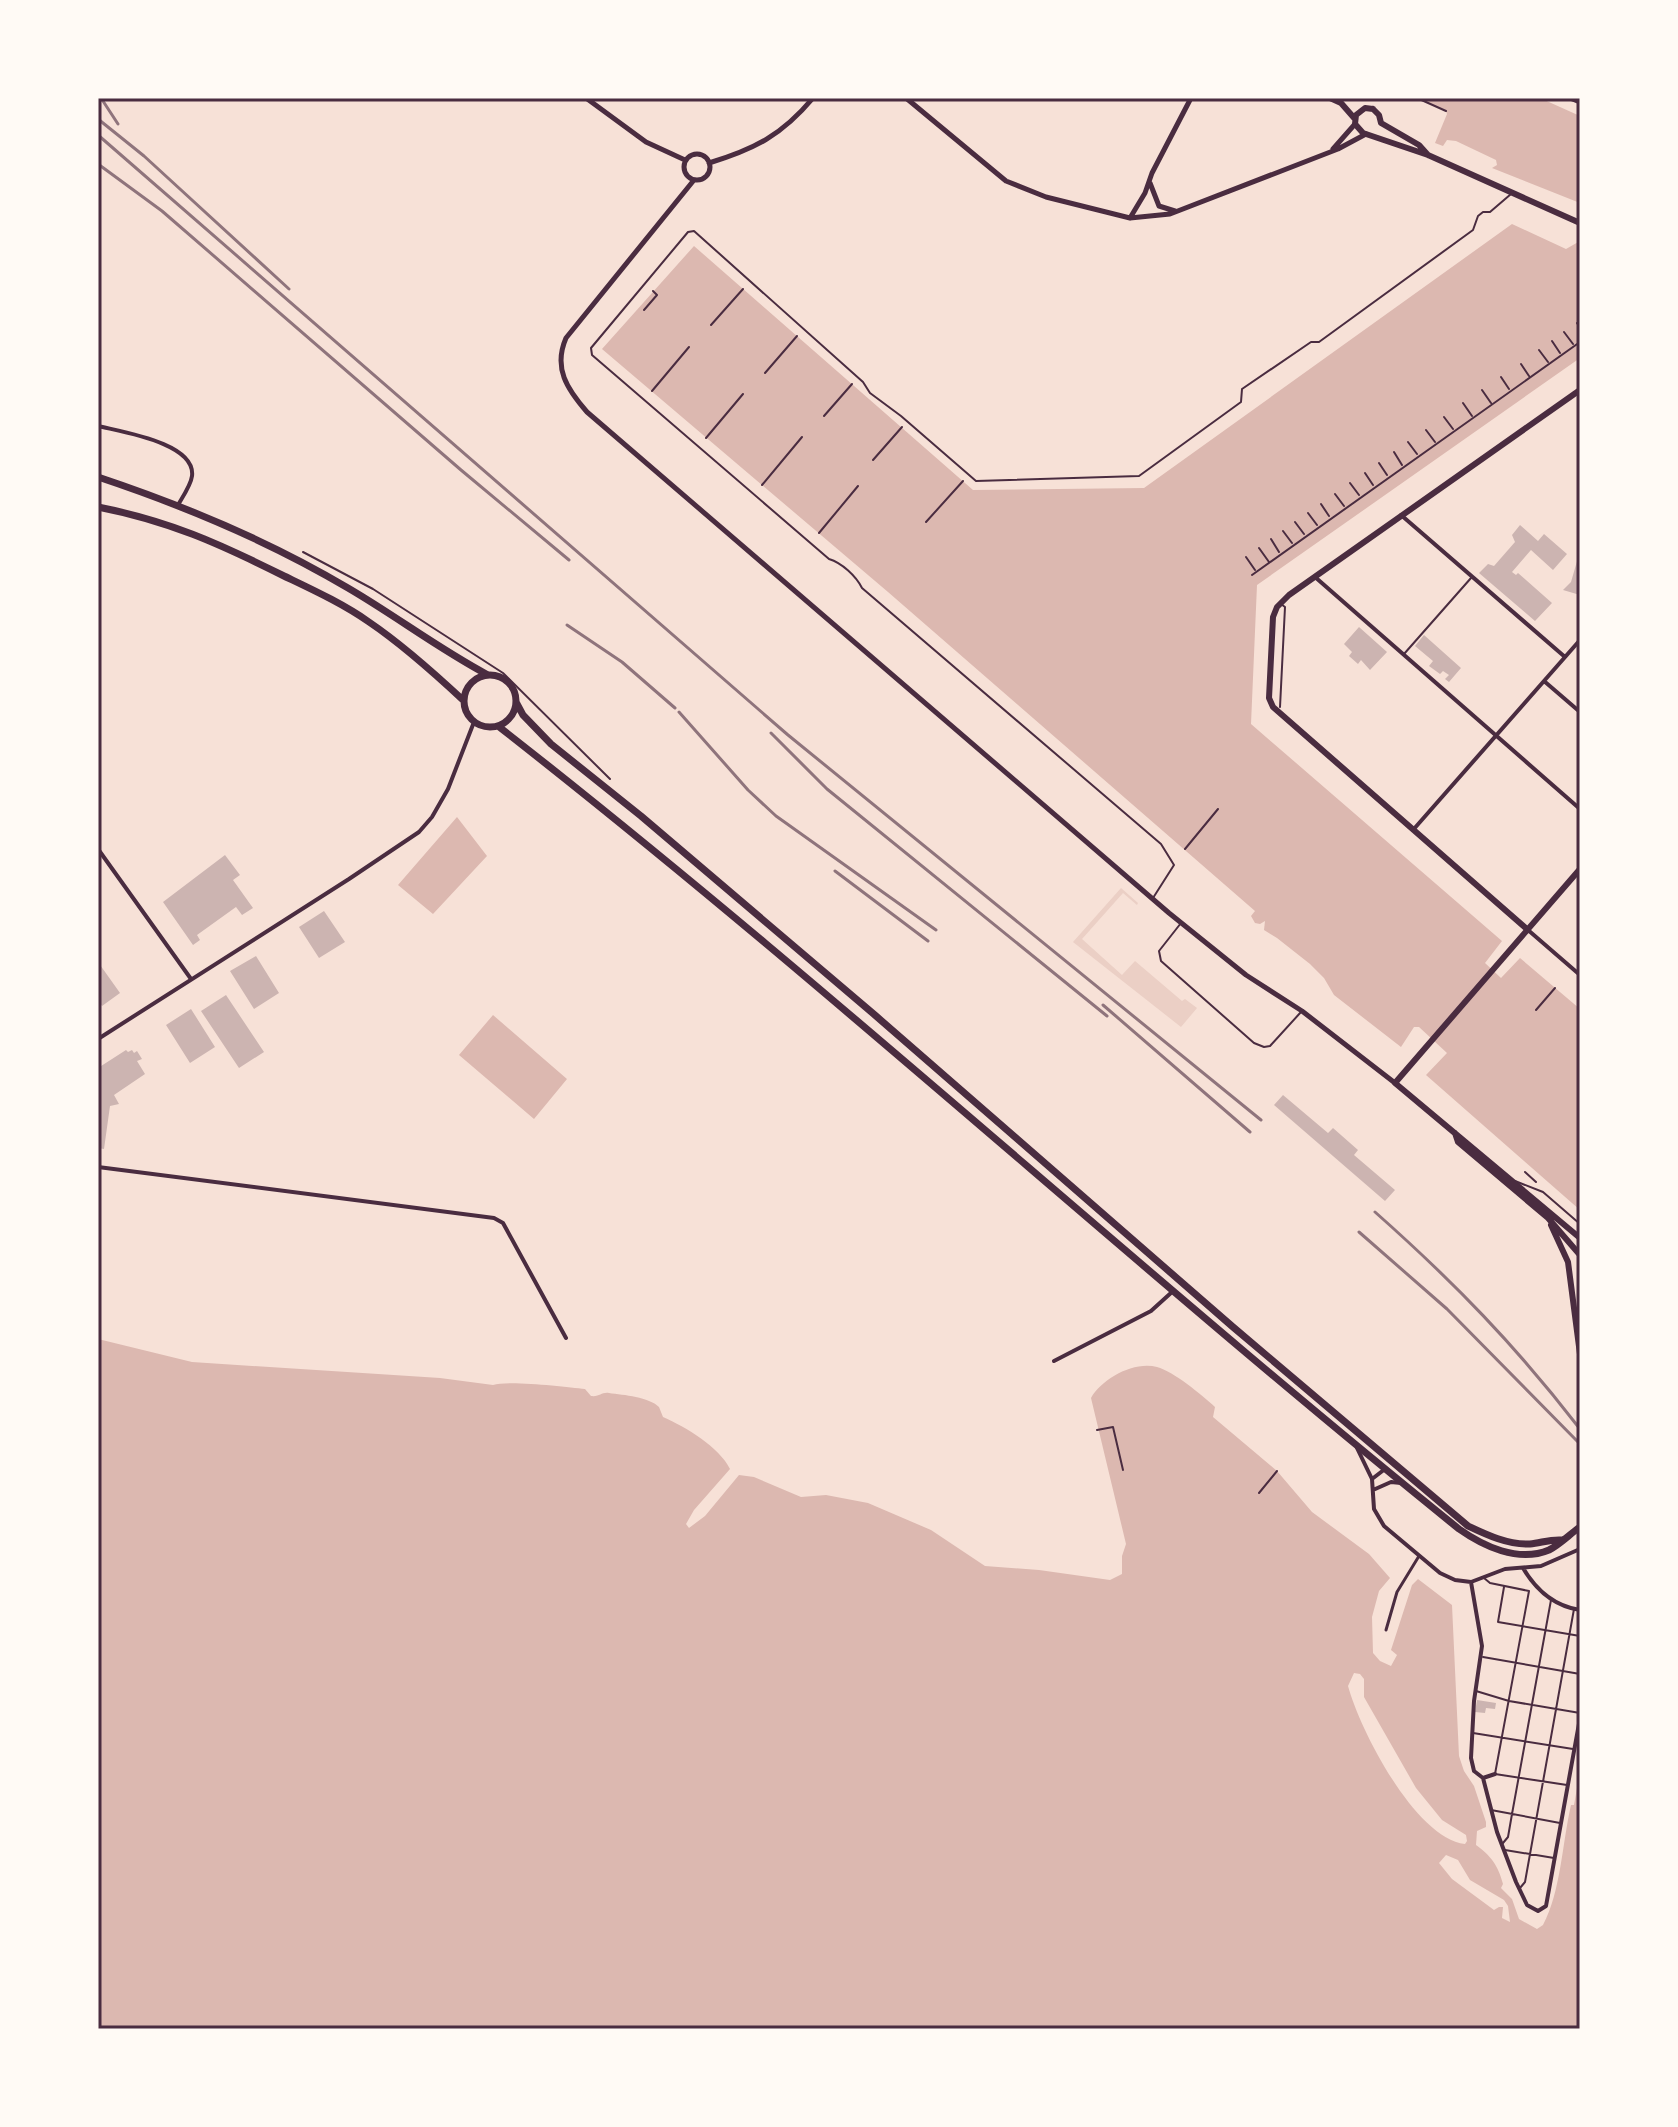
<svg xmlns="http://www.w3.org/2000/svg" width="1678" height="2127" font-family="Signika,sans-serif">
<style>
.green{fill:#ebcfc5}
.water{fill:#dcb8b0;fill-rule:evenodd}
.building{fill:#ccb4b1}
.lines{fill:none;stroke-linecap:round;stroke-linejoin:round}
.path{stroke:#4a2c40;stroke-width:2}
.service{stroke:#4a2c40;stroke-width:2}
.pedestrian{stroke:#4a2c40;stroke-width:3}
.minor{stroke:#4a2c40;stroke-width:4}
.tertiary{stroke:#4a2c40;stroke-width:5}
.secondary{stroke:#4a2c40;stroke-width:6}
.primary{stroke:#4a2c40;stroke-width:7}
.rail{stroke:#8f747c;stroke-width:3}
.neatline{fill:none;stroke:#4a2c40;stroke-width:3}
</style>
<rect width="100%" height="100%" fill="#f7e1d7"/>
<!-- green -->
<path class="green" d="M1121,888L1138,903L1137,905L1123,893L1082,939L1122,975L1135,961L1182,1001L1185,999L1197,1008L1181,1027L1073,942Z"/>
<!-- water -->
<path class="water" d="M1417,98H1540L1580,116V203L1492,168L1497,165L1496,160L1456,141L1447,140L1443,146L1435,143L1447,114L1446,111Z
M1512,224L1566,249L1580,241V358L1257,585L1251,724L1502,941L1485,963L1501,978L1520,958L1580,1009V1210L1426,1075L1447,1053L1419,1027H1414L1401,1047L1334,995L1324,978L1310,964L1277,938L1264,930L1265,921L1260,924L1255,923L1251,916L1255,911L888,592L602,349L694,246L973,490L1144,488Z
M457,817L487,856L433,914L398,885Z
M493,1015L567,1079L534,1119L459,1055Z
M98,1339L192,1362L440,1378L493,1385C508,1380 566,1387 585,1389L591,1396C600,1397 601,1392 609,1393C624,1395 649,1397 659,1407L663,1417C686,1427 719,1447 730,1469L694,1510L686,1524L689,1528L705,1516L739,1475L754,1477L801,1497L826,1495L868,1503L931,1530L985,1566L1039,1570L1110,1580L1122,1574V1556L1126,1544L1091,1398C1102,1379 1133,1361 1157,1367C1173,1371 1202,1395 1215,1407L1213,1417L1277,1471L1312,1512L1369,1554L1390,1578L1379,1591L1372,1617L1373,1653L1380,1661L1391,1666L1397,1655L1391,1650L1412,1585L1418,1579L1452,1605L1459,1756L1464,1771L1474,1786L1486,1822V1827L1477,1831L1476,1845C1491,1856 1498,1865 1503,1884L1501,1888L1512,1899L1519,1919L1537,1929L1543,1925C1561,1891 1562,1844 1571,1805H1574L1580,1771V2029H98ZM1354,1673L1360,1674L1364,1679V1697L1416,1788L1442,1820L1466,1835L1467,1841L1465,1844C1415,1838 1360,1730 1348,1686ZM1446,1855L1458,1860L1470,1880L1504,1900L1508,1906L1510,1922L1502,1918L1503,1907H1499L1494,1910L1452,1879L1439,1863Z"/>
<!-- building -->
<path class="building" d="M1520,525L1538,541L1544,534L1567,554L1553,570L1531,550L1512,572L1516,575L1518,573L1552,603L1535,621L1479,573L1488,564L1494,566L1515,542L1512,535Z
M1580,551V595L1563,590L1571,582Z
M1359,627L1387,652L1370,670L1361,660L1358,664L1349,656L1352,652L1344,644Z
M1424,635L1461,668L1449,682L1445,679L1449,675L1443,671L1440,674L1429,666L1433,661L1415,646Z
M225,855L240,875L233,880L253,908L242,915L236,907L197,935L200,940L193,945L163,902Z
M324,911L345,942L319,958L299,927Z
M256,956L279,993L254,1009L230,971Z
M98,962L120,993L102,1006L98,1001Z
M226,995L264,1052L239,1068L201,1011Z
M191,1009L215,1047L190,1063L166,1025Z
M126,1050L128,1052L132,1050L134,1053L137,1051L142,1059L137,1061L145,1074L114,1095L119,1104L110,1106L104,1149L98,1148V1068Z
M1283,1095L1328,1133L1333,1128L1358,1150L1354,1155L1395,1190L1385,1201L1274,1105Z
M1477,1700L1496,1703L1495,1709L1486,1708L1485,1713L1475,1712Z"/>
<g class="lines">
<!-- path -->
<path class="path" d="M1386,98H1387
M1417,98L1446,111
M644,310L657,295L653,291
M1577,323L1580,328
M711,325L743,289
M1564,332L1573,344
M1552,341L1560,353
M1539,350L1548,362
M1521,364L1529,376
M765,373L797,336
M1501,377L1509,389
M1482,390L1491,403
M652,391L689,347
M1463,403L1472,416
M824,416L852,384
M1444,417L1453,429
M1426,430L1435,442
M706,438L743,394
M1408,442L1417,454
M1394,452L1402,465
M873,460L902,427
M1379,463L1387,475
M1365,473L1373,485
M1350,483L1359,495
M762,485L802,437
M1335,494L1344,506
M1321,504L1329,516
M1308,513L1317,525
M926,522L963,481
M1295,522L1304,534
M1283,531L1292,543
M819,533L858,486
M1271,539L1279,552
M1259,548L1269,562
M303,552L373,589L503,673L610,779
M1246,557L1255,570
M1252,575L1580,342
M1185,849L1218,809
M1536,1010L1555,988
M1525,1172L1536,1182
M1097,1430L1113,1427L1123,1470
M1259,1493L1277,1471"/>
<!-- service -->
<path class="service" d="M1404,654L1471,578
M1280,707L1285,607L1281,604
M1153,898L1174,865L1161,844L862,588C856,576 842,563 829,559L592,355L591,348L688,232L694,231L863,382L870,393L901,416L976,481L1139,476L1241,402L1242,389L1311,342H1319L1473,230L1478,216L1483,212H1490L1511,194
M1181,923L1159,951L1161,961L1254,1043L1264,1047L1270,1046L1301,1012
M1515,1181L1543,1192L1580,1224
M1484,1578L1490,1583L1529,1591L1495,1774L1567,1785
M1504,1587L1498,1622L1580,1636
M1483,1657L1580,1674
M1476,1691L1509,1701L1580,1713
M1473,1733L1573,1749
M1491,1810L1560,1823
M1503,1843L1508,1837L1512,1814L1551,1600
M1505,1850L1554,1858
M1520,1888L1525,1882L1574,1609"/>
<!-- pedestrian -->
<path class="pedestrian" d="M1386,1630L1397,1592L1419,1556"/>
<!-- minor -->
<path class="minor" d="M98,426C122,432 196,443 192,476C191,485 182,498 178,505
M1401,515L1565,657
M1315,577L1580,809
M1544,681L1580,712
M1413,830L1580,640
M98,849L191,979
M1528,930L1580,975
M98,1039L349,879L419,832L432,817L448,789L474,722
M98,1167L494,1218L503,1223L566,1338
M1054,1361L1151,1311L1172,1292
M1357,1448L1372,1479L1374,1509L1384,1526L1440,1573L1455,1580L1471,1582L1505,1569L1541,1566L1580,1549
M1372,1479L1385,1469
M1373,1490L1391,1482L1401,1483
M1523,1568C1536,1590 1554,1606 1580,1610
M1471,1582L1482,1646L1474,1701L1471,1758L1474,1771L1483,1778L1497,1832L1516,1882L1527,1905L1538,1911L1546,1906L1580,1718
M1483,1778L1495,1774"/>
<!-- tertiary -->
<path class="tertiary" d="M586,98L646,142L685,160
M906,98L1006,181L1046,197L1130,218L1170,214L1338,149L1366,134
M1570,98L1580,102
M1333,149L1355,124
M684 167a13 13 0 1 1 26 0a13 13 0 1 1-26 0Z
M709,163C755,149 782,135 813,98
M694,180L566,338C553,368 567,389 587,412L1169,913L1246,975L1302,1011L1395,1083
M1150,183L1159,206L1175,211
M1130,218L1145,193L1152,173L1191,98"/>
<!-- secondary -->
<path class="secondary" d="M1330,98L1341,103L1355,119
M1373,109L1365,108L1356,115L1355,124L1363,133L1428,155L1580,223
M1373,109L1379,115L1381,123L1419,145L1428,155
M1580,869L1395,1083L1580,1238
M1528,930L1273,707L1269,698L1273,617L1277,607L1289,595L1580,390
M1455,1133L1458,1142L1548,1218L1580,1255
M1551,1225L1568,1262L1580,1354"/>
<!-- primary -->
<path class="primary" d="M98,477C185,506 269,541 348,588C396,616 439,649 488,675
M98,507C169,521 218,543 282,575C311,589 342,603 369,622C403,645 433,672 463,700
M464 701a26 26 0 1 1 52 0a26 26 0 1 1-52 0Z
M516,702L523,715L551,744L641,816L876,1016L1233,1327L1468,1526C1487,1535 1508,1545 1530,1544C1541,1543 1550,1539 1562,1540
M498,726C827,983 1134,1267 1459,1529C1483,1546 1518,1563 1549,1550C1559,1545 1570,1534 1580,1527"/>
<!-- rail -->
<path class="rail" d="M101,98L118,124
M98,119L144,156L289,289
M98,135L788,735L1261,1120
M98,164L162,211L461,470L569,560
M567,625L622,662L675,708
M679,712L748,790L776,816L936,930
M771,733L827,789L1107,1016
M835,871L928,941
M1103,1005L1250,1132
M1375,1212C1454,1282 1516,1346 1580,1429
M1359,1232L1447,1309L1580,1444"/>
</g>
<!-- border -->
<rect width="1678" height="2127" fill="none" stroke="#fffaf5" stroke-width="200"/>
<rect x="100" y="100" width="1478" height="1927" class="neatline"/>
</svg>
